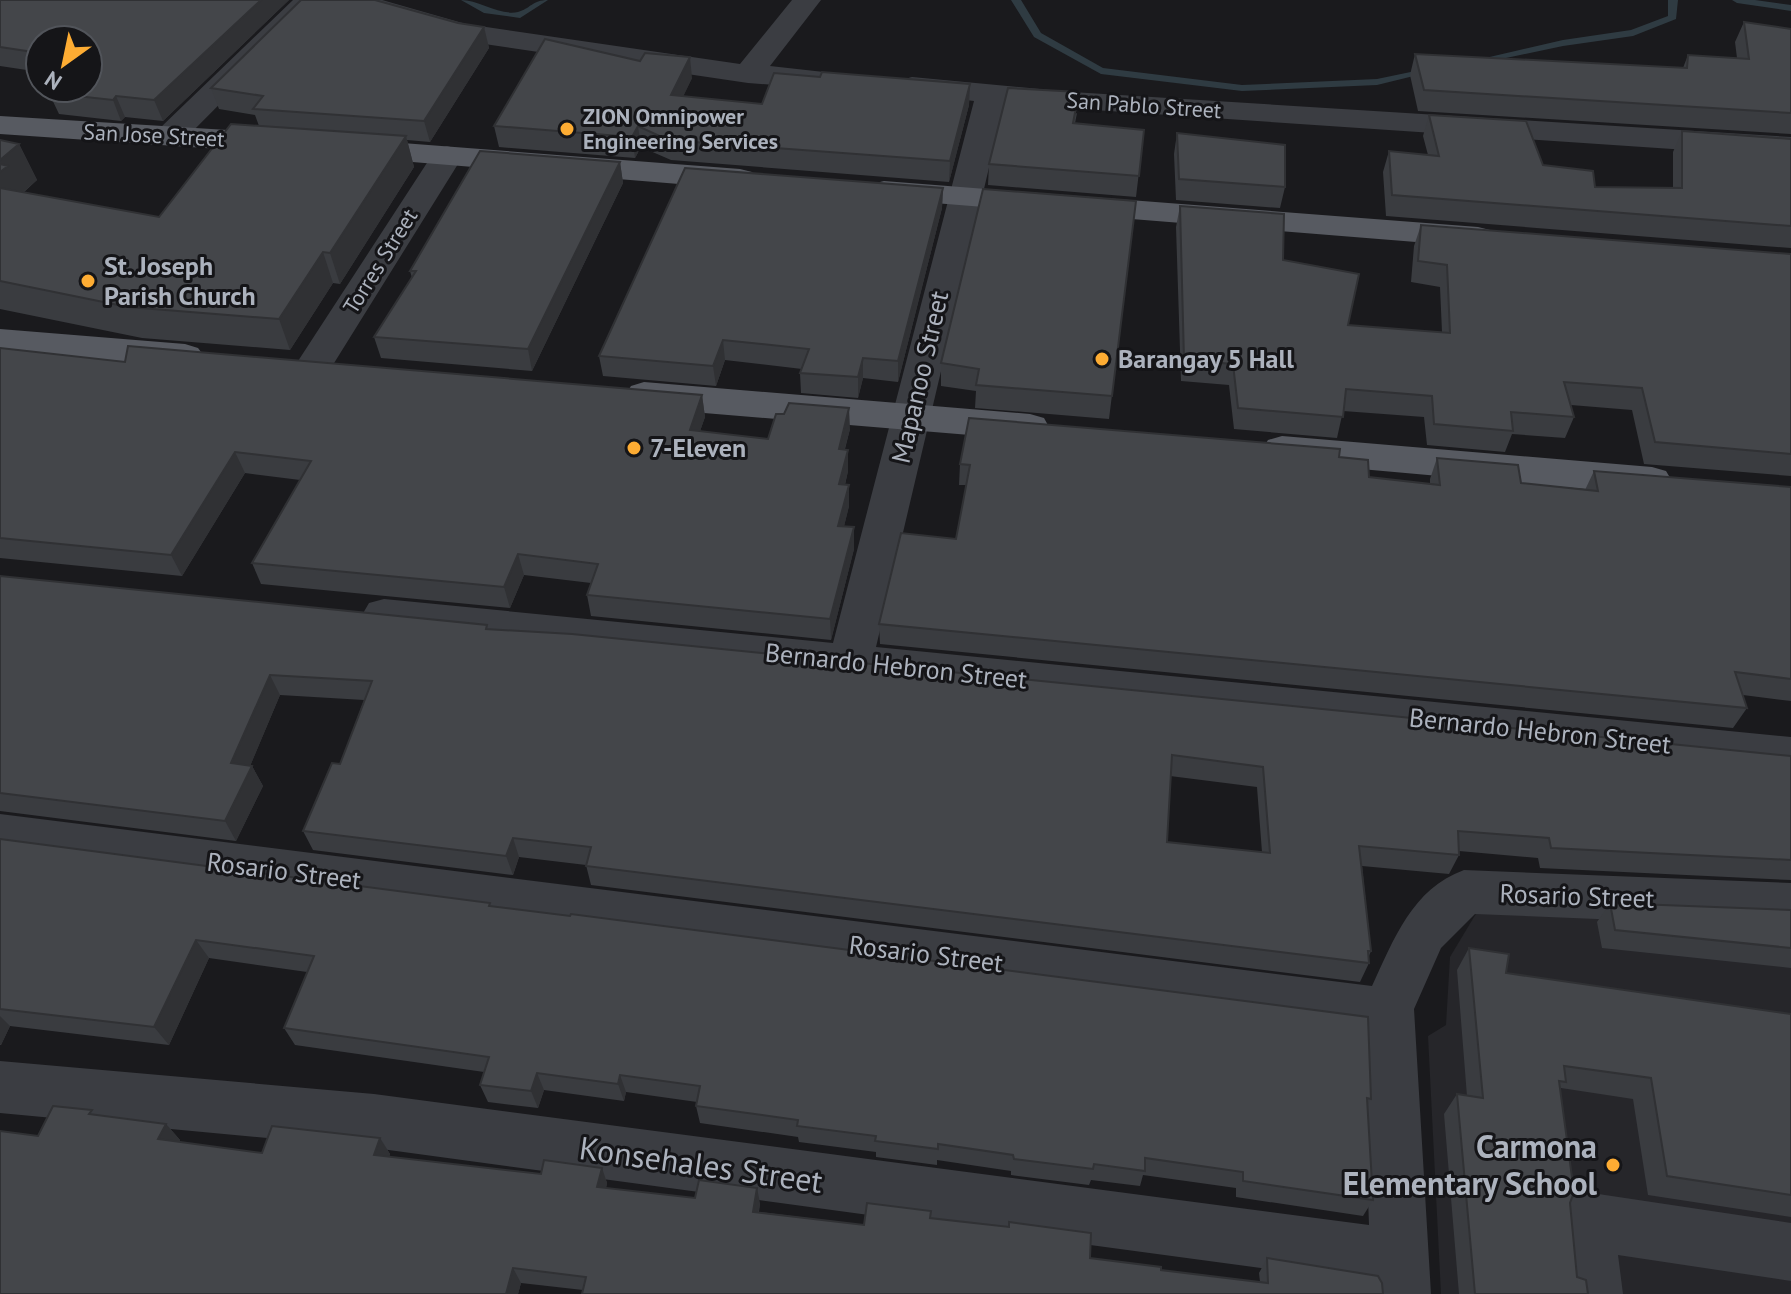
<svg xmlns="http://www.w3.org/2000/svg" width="1791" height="1294" font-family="'PT Sans',sans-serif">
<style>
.built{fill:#26262a}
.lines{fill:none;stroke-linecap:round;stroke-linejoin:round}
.stream{fill:#2f3b42;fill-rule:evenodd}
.minor{fill:#3b3d42;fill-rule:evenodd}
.major{fill:#575a61;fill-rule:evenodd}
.wall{fill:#3a3c40;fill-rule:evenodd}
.shaded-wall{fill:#303134}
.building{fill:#44464a;stroke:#303134;stroke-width:2;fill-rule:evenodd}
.poi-dot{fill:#fdac33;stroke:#151518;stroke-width:3}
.labels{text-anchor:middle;stroke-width:6;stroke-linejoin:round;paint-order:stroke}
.far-street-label{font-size:22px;fill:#acb2bd;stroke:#151518}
.far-poi-label{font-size:22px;font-weight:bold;fill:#acb2bd;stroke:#151518;text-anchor:start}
.poi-label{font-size:26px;font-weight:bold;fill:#acb2bd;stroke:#151518;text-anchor:start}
.street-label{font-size:26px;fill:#acb2bd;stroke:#151518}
.near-poi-label{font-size:32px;font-weight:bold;fill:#acb2bd;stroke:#151518;text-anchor:end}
.near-street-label{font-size:32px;fill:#acb2bd;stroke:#151518}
</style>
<rect width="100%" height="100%" fill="#1a1a1d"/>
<!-- built -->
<path class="built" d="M1486,897L1791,917V1294H1441L1428,1036L1446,1025L1450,957Z"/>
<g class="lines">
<!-- stream -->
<path class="stream" d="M461,0C479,0 500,16 518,12C530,9 532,0 548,0L520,18L484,13Z
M1011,0H1021L1041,33L1103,68L1242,85L1377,79L1425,69L1430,72L1377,85L1242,91L1101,74L1034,37Z
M1668,0H1678L1676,19L1633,36L1563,46L1473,65L1468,62L1563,40L1631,30L1668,16Z
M1732,0H1755L1791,5V11L1737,3Z"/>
<!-- minor -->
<path class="minor" d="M293,0H323L182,142L171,145L160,142L155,135L160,128Z
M347,0H382L466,24L740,64L792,0H821L770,66L842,74L846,80L842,86L831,89L748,83L464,41L358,11Z
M912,77L1072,92L1791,137V157L1004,104L876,647L1791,737V775L384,631L369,627L362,615L369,603L384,599L833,643L974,101L901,92L897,86L901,80Z
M447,146L458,149L463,156L326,376L313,379L300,376L294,367L300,358L436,149Z
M0,814L1372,986C1394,939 1412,889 1464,870L1791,883V927L1475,914L1441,948L1414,1009L1431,1294H1371V1283L374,1148L0,1113V1061L374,1094L1369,1225L1362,1032L0,854Z
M1585,1192L1791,1223V1281L1618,1255L1623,1294H1563L1556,1221L1565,1201Z"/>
<!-- major -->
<path class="major" d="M0,116L277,133L288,136L293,143L288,150L277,153L0,134Z
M350,139L740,169L752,172L756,179L752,186L740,189L339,156L334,149L339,142Z
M884,181L1478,227L1490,230L1495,237L1490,244L1478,247L872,198L867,191L872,184Z
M0,329L185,344L198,348L204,356L198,364L185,368L0,353Z
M644,382L1030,414L1044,418L1049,427L1044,436L1030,440L644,408L631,404L625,395L631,386Z
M1282,436L1652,467L1666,471L1672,481L1666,491L1652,495L1282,462L1268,458L1262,449L1268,440Z"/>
</g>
<!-- wall -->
<path class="wall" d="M0,0H289L163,121L125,117L121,121L59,114L49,93L88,88V40H40V72L0,66Z
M1744,22L1791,29V134L1418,111L1410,75L1415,54L1683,68L1688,55L1737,58L1735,42Z
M458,23L484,27L489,48L430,142L407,140L414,167L340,284L333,283L290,350L142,338L0,309V140L19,144L37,180L23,193L159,217L259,126L255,115L219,109L211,88Z
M820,77L970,84L969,105L949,182L671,160L641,147L635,158L499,147L494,126L692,78L683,96L762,104Z
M1077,113L1075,123L1144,130L1136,197L988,185L989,164Z
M1429,115L1595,187L1673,188V152L1682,131L1791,138V248L1386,216L1383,172L1389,151L1428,155L1423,136Z
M1177,133L1285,187L1280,208L1176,200L1174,154Z
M620,162L623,183L532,371L381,358L374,337L412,278L410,271Z
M943,188L942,208L898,382L863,378L858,398L801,393L800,373L802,369L725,360L716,386L603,376L599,356Z
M1136,201L1109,419L975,408L976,391L941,386V363Z
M1180,206L1283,260L1348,325L1442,332L1440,287L1411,282L1414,246L1421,225L1791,254V476L1644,464L1632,410L1571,405L1574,417L1565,438L1512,434L1505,452L1427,445L1424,417L1343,411L1337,438L1234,429L1229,385L1181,381L1176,227Z
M0,348L125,362L702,395L705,417L700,431L768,439L850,429L845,449L848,471L845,485L849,506L844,526L854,549L831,640L591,616L587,595L591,583L524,575L510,608L261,584L252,563L300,480L245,473L182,576L0,558Z
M1339,457L1369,477L1430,484V479L1437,458L1521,483L1585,490L1594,471L1791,487V701L1743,695L1747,708L1733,728L880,644L879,624L956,539L966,485H959L960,464Z
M0,576L487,625L488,629L1791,756V880L1540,868L1538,858L1459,851V855L1449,874L1362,866L1371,951L1369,956V963L1360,982L591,885L586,865L519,857L513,875L313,850L303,831L340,764L364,700L280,695L250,766H252L263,786L236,841L0,811ZM1170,776L1257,787L1262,852L1167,842Z
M0,839L491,906L1371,1099L1367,1106L1373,1200L1363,1216L1236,1197V1188L1143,1175L1140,1186L1091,1180L1089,1185L1011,1175V1171L937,1160V1165L876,1157V1152L799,1142L798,1137L700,1123L696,1106L697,1102L626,1092L624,1101L544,1090L538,1108L488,1102L480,1085L484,1072L295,1045L284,1028L307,972L209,958L169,1045L10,1026L1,1045H0Z
M1610,903L1791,910V968L1602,948L1597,922Z
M1469,948L1506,973L1791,1014V1217L1648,1195L1633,1099L1561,1088L1560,1089L1570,1203L1577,1277L1588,1294H1459L1444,1114L1457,1094L1467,1096L1457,970Z
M97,1115L166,1124L180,1140L179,1142L262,1153L380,1138L390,1154L389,1157L541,1174L602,1168L607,1183L606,1188L695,1198L760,1203L759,1212L864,1225L931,1218L1090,1258L1161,1270L1260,1282L1259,1273L1267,1258L1382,1283L583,1290L521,1283L518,1294H0L38,1136Z"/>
<!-- shaded-wall -->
<path class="shaded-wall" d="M261,0H289L163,121L154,100Z
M484,27L489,48L430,142L424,121Z
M690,57L692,78L674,116L671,95Z
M970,84L969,105L949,182L950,161Z
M116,96L125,117L121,121L113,100Z
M638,126L641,147L635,158L632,137Z
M406,136L414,167L340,284L330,253Z
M19,144L37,180L22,193L0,225V160Z
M620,162L623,183L532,371L528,349Z
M943,188L942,208L898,382V361Z
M323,252L333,283L290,350L279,319Z
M723,340L725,360L716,386L713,366Z
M863,358V378L858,398V377Z
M702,395L705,417L693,451L690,430Z
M849,408L850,429L839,470V449Z
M848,450V471L840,505L839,484Z
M235,452L245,473L182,576L171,555Z
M849,485V506L839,547L838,526Z
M854,527V549L831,640L830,619Z
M518,554L524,575L510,608L504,587Z
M270,675L280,695L243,783L231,763Z
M252,766L263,786L236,841L225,821Z
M513,838L519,857L513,875L506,856Z
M196,940L209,958L169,1045L154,1027Z
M0,1016L10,1026L1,1045L0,1044Z
M537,1073L544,1090L538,1108L531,1091Z
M620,1075L626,1092L624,1101L618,1084Z
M166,1124L180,1140L173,1156L158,1139Z
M380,1138L390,1154L384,1171L374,1155Z
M602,1168L607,1183L603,1203L597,1187Z
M757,1188L760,1203L756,1227L753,1212Z
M513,1268L521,1283L518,1294H506Z"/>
<!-- building -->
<path class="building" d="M0,0H261L154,100L116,96L113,100L49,93L54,88H88V40H40V53L0,47Z
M301,0H375L458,23L484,27L424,121L253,109L263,96L211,88Z
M1744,22L1791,29V113L1424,90L1415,54L1687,68L1688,55L1749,59Z
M545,39L640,61L645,53L690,57L671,95L762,104L774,73L820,77L822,72L970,84L950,161L668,140L638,126L632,137L494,126Z
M1008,88L1079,92L1073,123L1144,130L1139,176L989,164Z
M1429,115L1526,121L1543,165L1593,171L1595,187L1682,188V131L1791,139V226L1392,195L1389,151L1439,156Z
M231,124L406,136L330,253L323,252L279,319L128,307L0,281V188L159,217Z
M1177,133L1285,145V187L1179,179Z
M0,140L19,144L0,160Z
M480,151L620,162L528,349L374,337L416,271H410Z
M0,164L8,166L0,172Z
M685,168L943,188L898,361L863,358L858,377L800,373L809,349L723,340L713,366L599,356Z
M983,189L1136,201L1112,396L976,385L979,369L941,363Z
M1180,206L1284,214L1283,260L1359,274L1348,325L1450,333L1447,265L1418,261L1421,225L1791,254V454L1655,442L1642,388L1564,382L1574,417L1511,412L1513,431L1434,424L1432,396L1346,389L1343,417L1238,408L1233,364L1184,360Z
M128,346L702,395L690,430L768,439L776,414H784L789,403L849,408L839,449L848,450L839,484L849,485L838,526L854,527L830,619L587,595L598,564L518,554L504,587L252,563L311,461L235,452L171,555L0,538V348L125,362Z
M969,418L1340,449L1339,457L1368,460L1369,477L1440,485L1437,458L1518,465L1521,483L1598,491L1594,471L1791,487V679L1735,672L1747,708L879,624L901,533L956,539L970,465L960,464Z
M0,576L487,625L486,629L572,634L1791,756V860L1551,848L1549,838L1458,831L1459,855L1359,846L1371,951H1368L1369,963L586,866L591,847L513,838L506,856L303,831L332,763L340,764L372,681L270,675L231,763L252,766L225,821L0,793ZM1172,755L1263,767L1270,853L1167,842Z
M0,839L490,903L489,906L570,916L571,914L1368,1017L1371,1099L1367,1098L1373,1200L1243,1181V1172L1145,1158V1171L1094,1164L1093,1169L1014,1159L1013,1155L938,1144V1149L875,1141L876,1136L797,1126L798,1120L696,1106L700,1086L620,1075L618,1084L537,1073L531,1091L480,1085L489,1057L284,1028L314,956L196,940L154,1027L0,1009Z
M1610,903L1791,910V948L1615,930Z
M1469,948L1509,954L1506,973L1791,1014V1195L1667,1176L1651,1078L1564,1066L1566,1082L1559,1081L1574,1192L1570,1203L1577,1277L1586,1280L1588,1294H1475L1457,1094L1483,1098Z
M53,1106L92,1110L89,1114L166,1124L158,1139L262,1153L272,1126L380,1138L374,1155L541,1174L544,1160L602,1168L597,1187L695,1198L699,1180L757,1188L753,1212L864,1225L867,1203L931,1211L930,1218L1009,1227V1222L1091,1233L1090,1258L1161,1267V1270L1268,1283L1267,1258L1378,1276L1382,1283L1383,1294H582L586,1277L513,1268L506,1294H0V1131L38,1136Z"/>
<!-- markers -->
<g class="poi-dot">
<circle cx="567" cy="129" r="8"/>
<circle cx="88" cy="281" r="8"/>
<circle cx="1102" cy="359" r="8"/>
<circle cx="634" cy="448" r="8"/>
<circle cx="1613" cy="1165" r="8"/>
</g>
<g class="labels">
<!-- far-street labels -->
<g class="far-street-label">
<text transform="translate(1144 105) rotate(4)" y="8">San Pablo Street</text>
<text transform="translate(154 135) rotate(3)" y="8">San Jose Street</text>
<text transform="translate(380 261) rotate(-58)" y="8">Torres Street</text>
</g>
<!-- far-poi labels -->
<g class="far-poi-label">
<text x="583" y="124">ZION Omnipower<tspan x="583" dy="25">Engineering Services</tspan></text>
</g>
<!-- poi labels -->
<g class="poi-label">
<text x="104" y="275">St. Joseph<tspan x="104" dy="30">Parish Church</tspan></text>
<text x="1118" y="368">Barangay 5 Hall</text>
<text x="650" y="457">7-Eleven</text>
</g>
<!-- street labels -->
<g class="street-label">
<text transform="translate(920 377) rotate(-77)" y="9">Mapanoo Street</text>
<text transform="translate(896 666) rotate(6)" y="9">Bernardo Hebron Street</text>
<text transform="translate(1540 731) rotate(6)" y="9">Bernardo Hebron Street</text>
<text transform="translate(284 871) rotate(7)" y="9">Rosario Street</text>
<text transform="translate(1577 896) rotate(2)" y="9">Rosario Street</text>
<text transform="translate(926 954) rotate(7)" y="9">Rosario Street</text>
</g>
<!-- near-poi labels -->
<g class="near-poi-label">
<text x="1597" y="1158">Carmona<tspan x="1597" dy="37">Elementary School</tspan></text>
</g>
<!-- near-street labels -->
<g class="near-street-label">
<text transform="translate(701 1165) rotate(8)" y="11">Konsehales Street</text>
</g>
</g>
<!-- north arrow -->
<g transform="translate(64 64) rotate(213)"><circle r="38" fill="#151518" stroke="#51545a" stroke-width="2"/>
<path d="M0-6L14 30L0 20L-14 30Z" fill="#fdac33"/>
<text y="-12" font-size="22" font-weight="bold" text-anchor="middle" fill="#acb2bd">N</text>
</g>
</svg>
